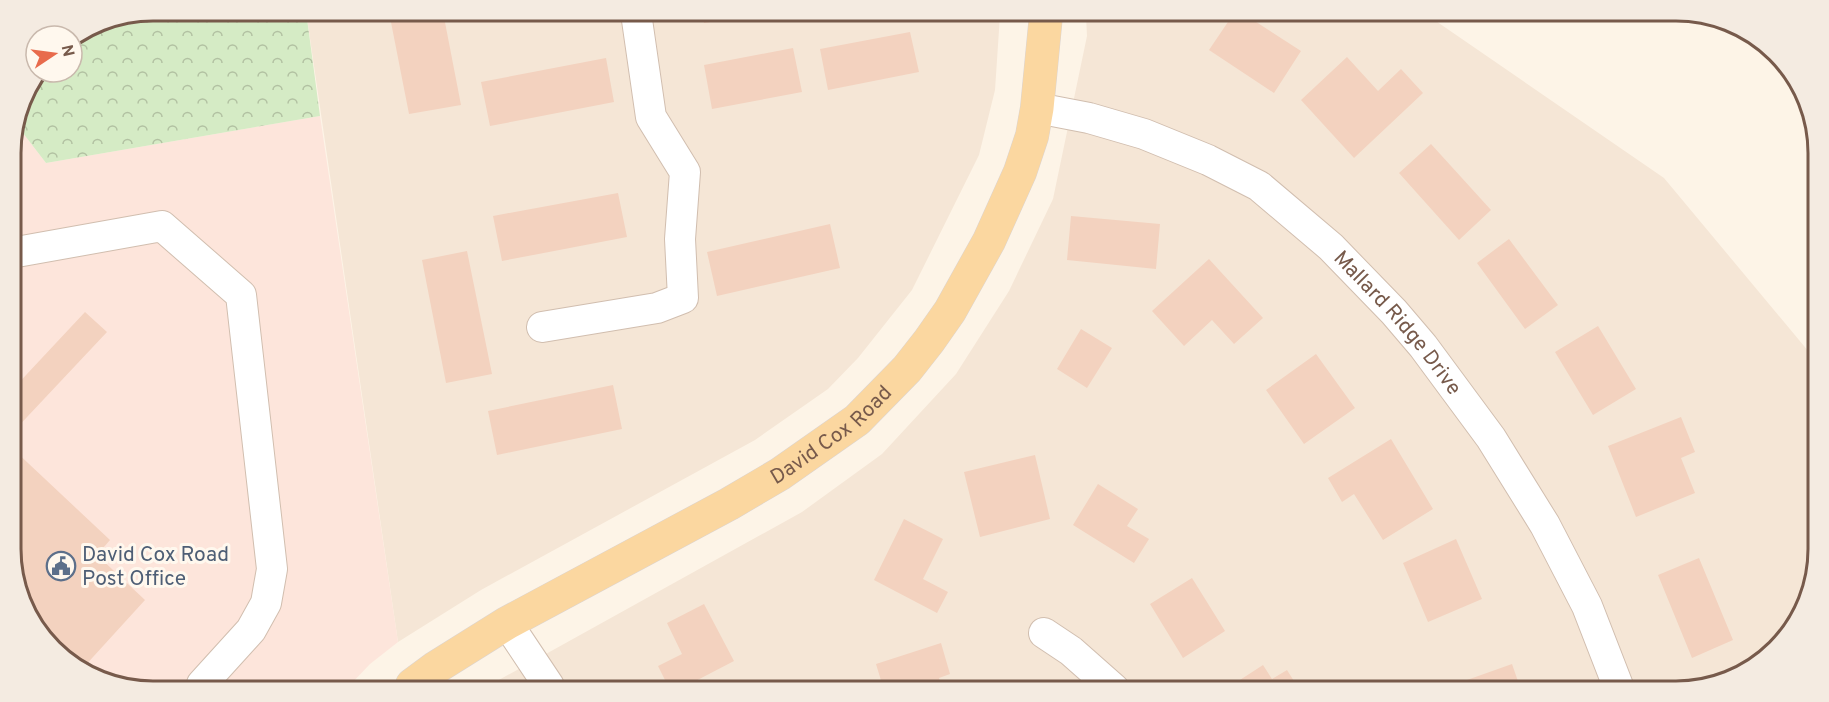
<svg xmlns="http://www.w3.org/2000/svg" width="1829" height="702" font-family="Overpass,sans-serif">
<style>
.residential{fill:#f5e6d6}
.commercial{fill:#fde5db}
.forest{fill:url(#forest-crowns)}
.building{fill:#f3d2bf}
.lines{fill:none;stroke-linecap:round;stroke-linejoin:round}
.minor-casing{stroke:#d1beaf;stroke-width:32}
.major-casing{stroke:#dcd4d0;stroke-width:34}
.minor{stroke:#fff;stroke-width:30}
.major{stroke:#fbd7a0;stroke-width:33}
.labels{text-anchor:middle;stroke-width:6;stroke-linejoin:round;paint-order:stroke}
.street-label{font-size:21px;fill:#775a4b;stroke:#fff8ee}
.service-label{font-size:21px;fill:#4e5e75;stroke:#fff8ee;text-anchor:start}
.rim{fill:none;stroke:#775a4b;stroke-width:3}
</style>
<defs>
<pattern id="forest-crowns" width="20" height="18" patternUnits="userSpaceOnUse" patternTransform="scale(1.5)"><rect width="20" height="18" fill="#d5ebc5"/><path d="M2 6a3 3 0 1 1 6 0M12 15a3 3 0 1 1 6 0" fill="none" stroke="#b2c1a2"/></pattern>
</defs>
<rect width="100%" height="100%" fill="#fdf4e7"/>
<!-- residential -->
<path class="residential" d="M306,11L1000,15L995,90L979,155L912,290L858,358L828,389L755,440L481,590L398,642Z
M1086,15L1430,17L1664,178L1814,358L1811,595L1762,662L1685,691L488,686L802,512L882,454L956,374L1009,291L1053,199L1087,36Z"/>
<!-- commercial -->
<path class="commercial" d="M320,116L398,642L370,664L350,685L107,684L46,643L13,576L11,143L16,124L46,163Z"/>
<!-- forest -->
<path class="forest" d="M153,11H306L320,116L46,163L16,124L25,90L39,72H72V38L99,21Z"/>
<!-- building -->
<path class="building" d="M389,12H443L461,105L409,114Z
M702,13H754V15L704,23Z
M1232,16H1247L1301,51L1274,93L1209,50Z
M910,32L919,72L828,90L820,49Z
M793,48L802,92L712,109L704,65Z
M1347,57L1378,91L1401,69L1423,93L1354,158L1301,100Z
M606,58L614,102L490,126L481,82Z
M1431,144L1491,210L1459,240L1399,173Z
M618,193L627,237L502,261L493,216Z
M1071,216L1160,224L1156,269L1067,260Z
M830,224L840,268L717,296L707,252Z
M1509,239L1558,305L1525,329L1477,263Z
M467,251L492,374L446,383L422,260Z
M1209,259L1263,318L1234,344L1212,320L1184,346L1152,311Z
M85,312L107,332L12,433V390Z
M1598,326L1636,389L1593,415L1555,352Z
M1081,329L1112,348L1087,388L1057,369Z
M1316,354L1355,408L1304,444L1266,390Z
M613,385L622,429L497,455L488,411Z
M1681,417L1695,452L1681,458L1695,493L1636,517L1608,446Z
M1391,439L1433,509L1383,540L1354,494L1342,502L1328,478Z
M12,448L110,540L97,555L145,600L83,668L46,643L13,576Z
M1035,455L1050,519L980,537L964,472Z
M1098,484L1138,509L1127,526L1149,539L1134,563L1073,525Z
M904,519L943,539L923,579L948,592L937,613L874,580Z
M1456,539L1482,599L1428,622L1403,563Z
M1699,558L1733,640L1692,658L1658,575Z
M1192,578L1225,631L1183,658L1150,604Z
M704,604L734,661L684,687L668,686L658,666L682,654L667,623Z
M941,643L950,674L939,678L942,688L883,687L876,664Z
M1512,664L1521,690H1471L1467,680Z
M1263,665L1272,679L1287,670L1299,689H1226Z"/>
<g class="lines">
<!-- minor casing -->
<g class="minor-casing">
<g id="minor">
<path id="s1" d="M1037,108L1089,118L1144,134L1208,160L1259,186L1331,247L1394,312L1423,346L1491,438L1545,525L1587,606L1620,691"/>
<path d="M11,253L162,226L241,295L272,569L266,603L251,630L202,684"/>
<path d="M542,327L657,308L683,298L680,239L685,172L651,117L636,13"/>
<path d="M507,623L549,686"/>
<path d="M1044,633L1071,651L1114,689"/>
</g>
</g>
<!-- major casing -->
<g class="major-casing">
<g id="major">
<path id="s2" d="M412,685L435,668L507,623L729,504L780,474L857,420L907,369L929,341L950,311L989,241L1020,172L1032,136L1037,108L1046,15"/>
</g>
</g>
<!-- minor -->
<use href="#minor" class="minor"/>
<!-- major -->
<use href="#major" class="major"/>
</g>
<!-- icons -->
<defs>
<g id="civic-ring" transform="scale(1.5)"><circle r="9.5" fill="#fff8ee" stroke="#5c6f8a" stroke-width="1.5"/><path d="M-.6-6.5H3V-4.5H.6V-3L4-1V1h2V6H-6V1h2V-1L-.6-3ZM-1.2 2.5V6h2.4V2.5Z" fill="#5c6f8a"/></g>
</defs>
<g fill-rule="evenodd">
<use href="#civic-ring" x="61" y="566"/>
</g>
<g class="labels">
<!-- street labels -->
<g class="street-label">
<text dy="7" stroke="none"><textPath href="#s1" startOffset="432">Mallard Ridge Drive</textPath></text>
<text dy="7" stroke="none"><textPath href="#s2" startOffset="489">David Cox Road</textPath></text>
</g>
<!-- service labels -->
<g class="service-label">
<text x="82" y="561">David Cox Road<tspan x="82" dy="24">Post Office</tspan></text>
</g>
</g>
<!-- crop -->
<path d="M0 0H1829V702H0ZM153 21H1676A132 132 0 0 1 1808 153V549A132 132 0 0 1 1676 681H153A132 132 0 0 1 21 549V153A132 132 0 0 1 153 21Z" fill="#f4ebe1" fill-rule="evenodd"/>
<path class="rim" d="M153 21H1676A132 132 0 0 1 1808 153V549A132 132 0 0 1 1676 681H153A132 132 0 0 1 21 549V153A132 132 0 0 1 153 21Z"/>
<!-- north arrow -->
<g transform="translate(54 54) rotate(77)"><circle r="28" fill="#fff8ee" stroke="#c9b9ad" stroke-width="1.5"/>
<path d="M0-4.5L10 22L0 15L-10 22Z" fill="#e86b4c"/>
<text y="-9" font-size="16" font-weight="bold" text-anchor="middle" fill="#775a4b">N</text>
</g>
</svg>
